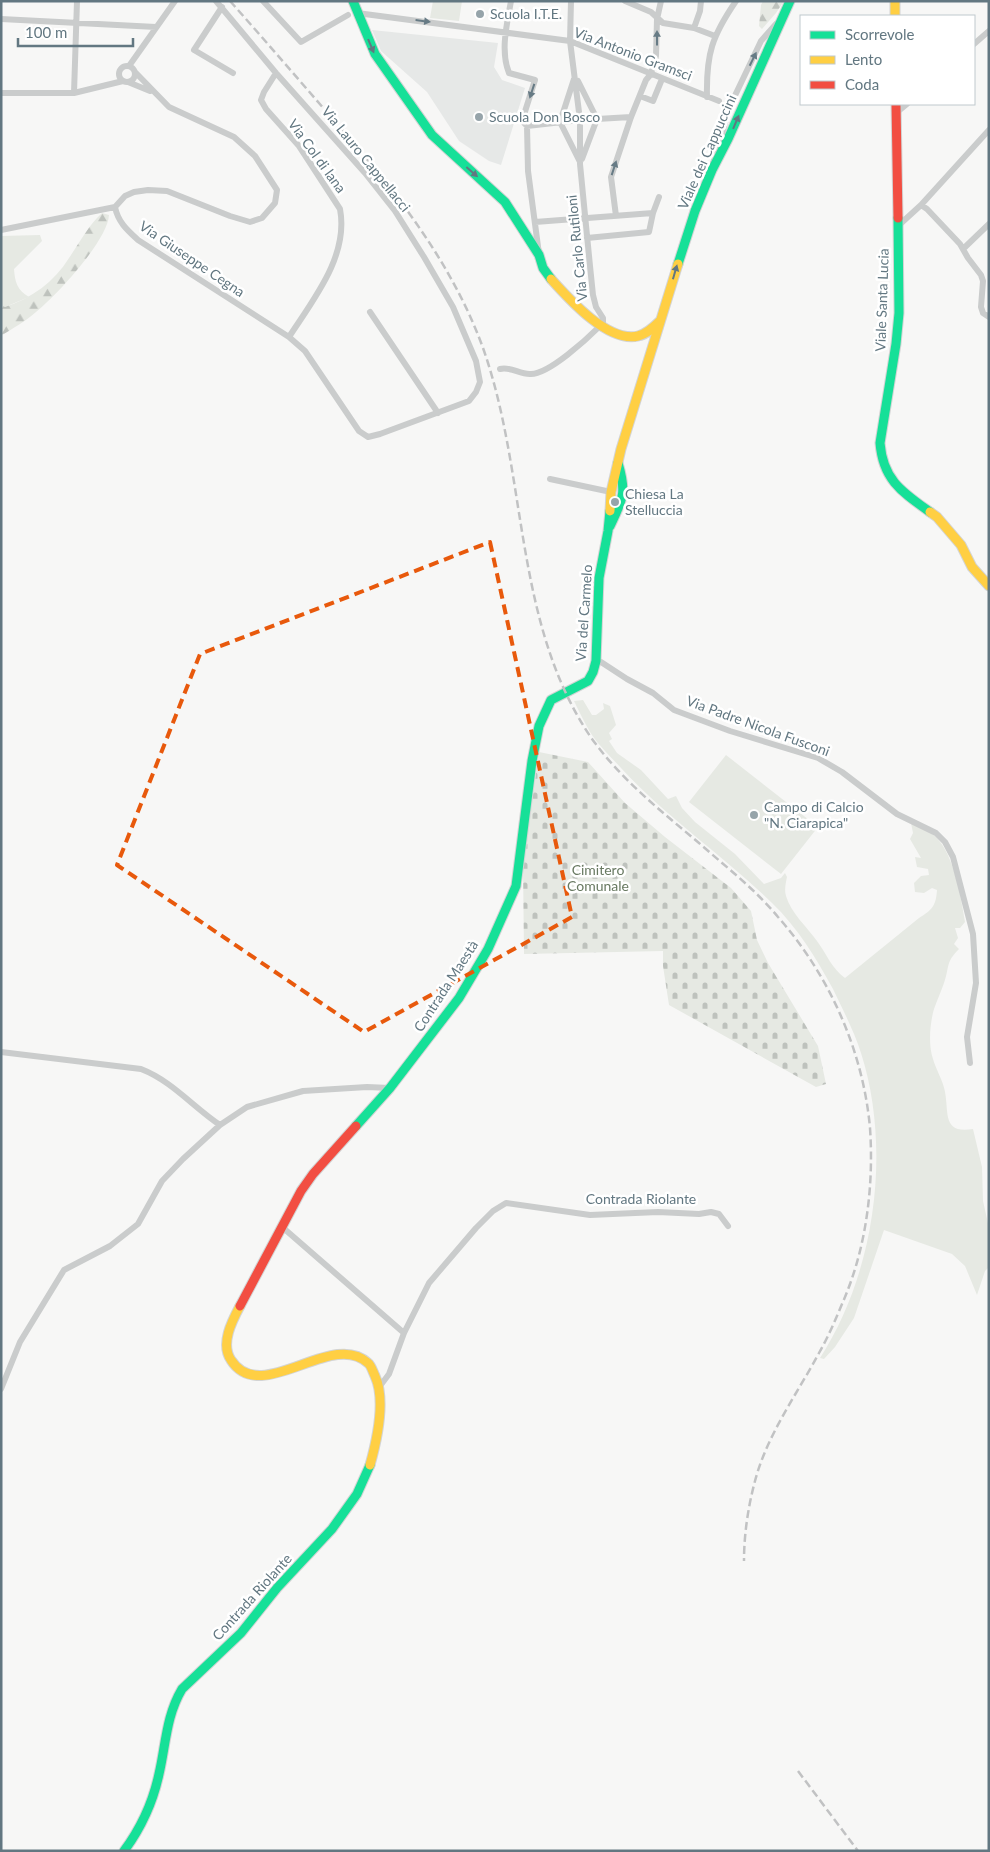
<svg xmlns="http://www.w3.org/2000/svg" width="990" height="1852" font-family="Lato,sans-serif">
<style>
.built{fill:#e6e8e7}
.green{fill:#e6e9e3}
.forest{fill:url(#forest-firs)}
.cemetery{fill:url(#cemetery-stones)}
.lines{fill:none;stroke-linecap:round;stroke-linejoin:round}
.fast-casing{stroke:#d3d4d4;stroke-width:11}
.slow-casing{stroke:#d3d4d4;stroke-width:11}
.jam-casing{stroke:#d3d4d4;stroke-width:11}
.street{stroke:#cacccc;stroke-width:6}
.fast{stroke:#16e098;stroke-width:9}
.slow{stroke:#ffcf43;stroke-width:9}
.jam{stroke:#f24e42;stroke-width:9}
.rail{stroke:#c1c2c3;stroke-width:2.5;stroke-dasharray:8 4;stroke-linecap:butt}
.oneway{fill:#677b85}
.oneway2{fill:#627781}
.marked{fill:none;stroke:#e8590c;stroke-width:4;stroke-dasharray:10 6;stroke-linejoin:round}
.poi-dot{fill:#96a4aa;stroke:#fff;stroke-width:2}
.labels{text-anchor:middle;stroke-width:5;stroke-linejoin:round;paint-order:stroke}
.poi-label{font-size:14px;fill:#627781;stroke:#fff;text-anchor:start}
.street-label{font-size:14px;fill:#627781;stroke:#fff}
.park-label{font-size:14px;fill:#687961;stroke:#fff}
</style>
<defs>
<pattern id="forest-firs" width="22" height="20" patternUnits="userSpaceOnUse" patternTransform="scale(1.25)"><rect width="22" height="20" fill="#e6e9e3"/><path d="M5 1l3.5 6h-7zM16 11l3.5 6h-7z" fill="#bec2bd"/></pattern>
<pattern id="cemetery-stones" width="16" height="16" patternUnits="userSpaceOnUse" patternTransform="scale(1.25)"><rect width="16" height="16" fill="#e6e9e3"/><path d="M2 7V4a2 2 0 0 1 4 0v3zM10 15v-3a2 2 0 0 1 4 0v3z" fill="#bec2bd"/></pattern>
</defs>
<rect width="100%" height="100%" fill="#f7f7f6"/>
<!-- built -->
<path class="built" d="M372,30L498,43L494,67L502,80L525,88L501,165L489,161L459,141L427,92L381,51Z"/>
<!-- green -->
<path class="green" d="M433,1H462L459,21L430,18Z
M40,235L42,241L14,269C15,282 17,290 29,297L5,307L1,305V236Z
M583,700L592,715H596L604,709L603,703L610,706L616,725L609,733L612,739L609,741L617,753L641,770L668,799L676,796L682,808L695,822L735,854L764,884L781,878L785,873L787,877C786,882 784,890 786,896C791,913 807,927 817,941C826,953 832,969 845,978L919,918C932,910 936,906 937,890L932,888L924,893L915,892L914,883L921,876L929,875L928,869L917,867L915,857L921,858L910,839L913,833L911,823C919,827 929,831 936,837C954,855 961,897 965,922L960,928H955L958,938L954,944L959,949C945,963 950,966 944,983C941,992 937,1000 934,1009C930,1023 928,1044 933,1059C936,1070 943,1080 945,1092C949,1113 942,1134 973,1129L982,1167L983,1201L989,1228V1267L985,1271L977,1295L965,1266L952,1254L884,1230L854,1318L835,1347L824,1359L820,1358C875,1273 892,1150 861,1053C854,1031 843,1010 833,989C816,958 798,928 772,903C724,856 667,818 621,768C611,757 598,745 590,732C584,722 579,711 574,701Z
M726,755L818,827L781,874L689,802Z"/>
<!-- forest -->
<path class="forest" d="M763,1H784L776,13L762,29L759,26L761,5Z
M102,213L109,215C108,240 56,296 36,312C26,321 13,328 1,336V305L5,307C32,298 54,282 69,258C80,242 88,226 102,213Z"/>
<!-- cemetery -->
<path class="cemetery" d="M539,752L588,762L625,803L665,837L731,888L751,911L757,940L768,963L818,1046L826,1084L816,1087L669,1005L663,966V951L524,954L523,866Z"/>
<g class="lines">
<!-- fast casing -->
<g class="fast-casing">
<path id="fast" d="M353,1L375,54L432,135L505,202L539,255L543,268L551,279
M898,218L899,313L896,344L880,443C883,480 902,492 930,512
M678,264L695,211L712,170L728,139L790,1
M610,526C623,499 627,493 618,463
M356,1126L390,1088L459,998L488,949L516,886L532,761L539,726L551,700L588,681L593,672L596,661L599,578L608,531L610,511
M124,1851C141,1828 153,1802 159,1774C166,1744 166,1716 182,1689L241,1633L277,1588L332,1529L357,1494L370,1465"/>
</g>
<!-- slow casing -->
<g class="slow-casing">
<path id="slow" d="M895,1V16
M551,279C569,299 608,343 638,336C647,334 654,327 660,321
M610,511L611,492L621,449L678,264
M930,512L937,517L961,545L972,567L989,586
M240,1306C232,1321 220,1344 231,1360C261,1407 332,1329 368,1363C371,1365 373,1372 375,1376C386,1400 377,1440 370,1465"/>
</g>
<!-- jam casing -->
<g class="jam-casing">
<path id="jam" d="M896,104L898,218
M240,1306L301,1191L313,1174L356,1126"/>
</g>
<!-- street -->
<path class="street" d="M263,1L301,42L348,15
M511,1C507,24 500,51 509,73L535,80L522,121L527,126L528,171L539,254
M571,1L570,41L580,120V164L590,266L593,295L596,307L603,318V327
M625,1L651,12L663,23L694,28L715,36
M222,7L194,50L233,73
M357,13L570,41L719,101
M1,19L156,27
M694,28L700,11L701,1
M974,44L989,31
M119 74a8 8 0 1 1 16 0a8 8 0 1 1-16 0Z
M129,66L175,1
M135,72L169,107L234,137L255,156L277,190L275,203L262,218L250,222L230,216L167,191L148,190L134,192L125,196L115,207C118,222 127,230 138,240L289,337L305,351L359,431L368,437L380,434L469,401L476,392L480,382L476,361L453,307L424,257L395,211L365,173L276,73L216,1
M276,73L264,92L261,100L266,109L299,146L340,209C349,256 313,300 289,337
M574,79L560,122L580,162
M578,81L597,119L582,159
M128,82L150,91
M1,93H74L123,81
M74,93L77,1
M640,96L653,101L662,79
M707,97C706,54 712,36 736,1
M896,113L907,104
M527,126L580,120L631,117
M713,164L730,106L761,41L776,24
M921,205L989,130
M616,216L611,177L631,117L646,80L651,74L656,56L657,19L661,1
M535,222L653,213
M898,226L921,205L927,209L960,244L968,258L981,275L983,281L981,307L983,313L989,317
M1,230L115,207
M587,238L649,232L653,213L659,197
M963,249L989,224
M370,312L438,413
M500,369C511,366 520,375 531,374C549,374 587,339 600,326
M550,479L611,492
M596,661L601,662L627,679L653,693L674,710L730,731L818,758L842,772L897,814L936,833L945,842L953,857L973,934L976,983L967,1037L970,1063
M1,1052L141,1069C172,1081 193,1107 220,1125
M281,1226L404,1333
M380,1386L389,1374L404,1333L429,1283L476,1228L493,1211L506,1203L590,1215L658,1212L699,1214L711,1212L719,1214L728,1226
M1,1389L20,1342L64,1270L110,1246L138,1224L162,1181L183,1159L220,1125L247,1107L303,1091L367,1087L390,1088"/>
<!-- fast -->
<use href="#fast" class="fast"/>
<!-- slow -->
<use href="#slow" class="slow"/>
<!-- jam -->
<use href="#jam" class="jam"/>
<!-- rail -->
<path class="rail" d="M230,1C262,37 293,73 325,110C388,182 450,257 483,348C528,475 513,621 590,736C619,778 661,811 699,843C726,867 755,889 778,917C829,975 863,1050 870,1128C874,1187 866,1250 842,1304C835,1321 828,1337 819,1353C797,1394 767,1435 755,1481C748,1507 744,1535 744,1561
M798,1771L858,1851"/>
</g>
<!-- one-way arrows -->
<defs><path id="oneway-solid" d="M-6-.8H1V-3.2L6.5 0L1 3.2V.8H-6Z" transform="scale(1.25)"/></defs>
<g class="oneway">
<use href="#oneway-solid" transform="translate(423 21) rotate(7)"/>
<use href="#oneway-solid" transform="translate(657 38) rotate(-90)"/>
<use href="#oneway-solid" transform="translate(753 59) rotate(-64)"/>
<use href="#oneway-solid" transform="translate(532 91) rotate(108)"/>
<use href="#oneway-solid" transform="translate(614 168) rotate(-72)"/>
</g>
<g class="oneway2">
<use href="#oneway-solid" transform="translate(371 46) rotate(67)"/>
<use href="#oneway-solid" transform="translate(736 122) rotate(-67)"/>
<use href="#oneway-solid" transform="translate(472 172) rotate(41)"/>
<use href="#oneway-solid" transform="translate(675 272) rotate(-74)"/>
</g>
<!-- marked area -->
<path class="marked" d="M490,542L572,917L364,1032L117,865L200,654Z"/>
<!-- markers -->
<g class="poi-dot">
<circle cx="480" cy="14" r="5"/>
<circle cx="479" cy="117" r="5"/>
<circle cx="615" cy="502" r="5"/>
<circle cx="754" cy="815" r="5"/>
</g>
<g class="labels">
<!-- poi labels -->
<g class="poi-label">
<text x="490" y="19">Scuola I.T.E.</text>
<text x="489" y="122">Scuola Don Bosco</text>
<text x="625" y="499">Chiesa La<tspan x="625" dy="16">Stelluccia</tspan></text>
<text x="764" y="812">Campo di Calcio<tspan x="764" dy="16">"N. Ciarapica"</tspan></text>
</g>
<!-- street labels -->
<g class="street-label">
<text transform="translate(633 54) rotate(21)" y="5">Via Antonio Gramsci</text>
<text transform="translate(707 152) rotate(-66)" y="5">Viale dei Cappuccini</text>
<text transform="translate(317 156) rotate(54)" y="5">Via Col di lana</text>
<text transform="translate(366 159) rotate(51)" y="5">Via Lauro Cappellacci</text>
<text transform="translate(577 248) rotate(-96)" y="5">Via Carlo Rutiloni</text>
<text transform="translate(192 259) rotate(34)" y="5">Via Giuseppe Cegna</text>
<text transform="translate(882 300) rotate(-88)" y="5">Viale Santa Lucia</text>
<text transform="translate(584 613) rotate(-86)" y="5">Via del Carmelo</text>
<text transform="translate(758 726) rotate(20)" y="5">Via Padre Nicola Fusconi</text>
<text transform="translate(446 986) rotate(-57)" y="5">Contrada Maestà</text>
<text x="641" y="1204">Contrada Riolante</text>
<text transform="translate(252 1597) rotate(-48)" y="5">Contrada Riolante</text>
</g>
<!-- park labels -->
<g class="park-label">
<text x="598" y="875">Cimitero<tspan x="598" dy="16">Comunale</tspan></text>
</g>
</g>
<!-- border -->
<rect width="990" height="1852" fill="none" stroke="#627781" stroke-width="5"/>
<!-- legend -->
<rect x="800" y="15" width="175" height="90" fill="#ffffff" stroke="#c0c9cd"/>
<rect x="810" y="31" width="25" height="8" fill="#16e098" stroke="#c0c9cd"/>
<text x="845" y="40" font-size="15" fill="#627781">Scorrevole</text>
<rect x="810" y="56" width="25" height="8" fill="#ffcf43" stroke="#c0c9cd"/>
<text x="845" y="65" font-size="15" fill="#627781">Lento</text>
<rect x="810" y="81" width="25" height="8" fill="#f24e42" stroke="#c0c9cd"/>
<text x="845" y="90" font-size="15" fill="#627781">Coda</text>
<!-- scale -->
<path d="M18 38v8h115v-8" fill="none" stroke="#627781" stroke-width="2.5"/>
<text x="25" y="38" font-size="15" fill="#627781" stroke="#ffffff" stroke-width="4" paint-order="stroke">100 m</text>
</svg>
